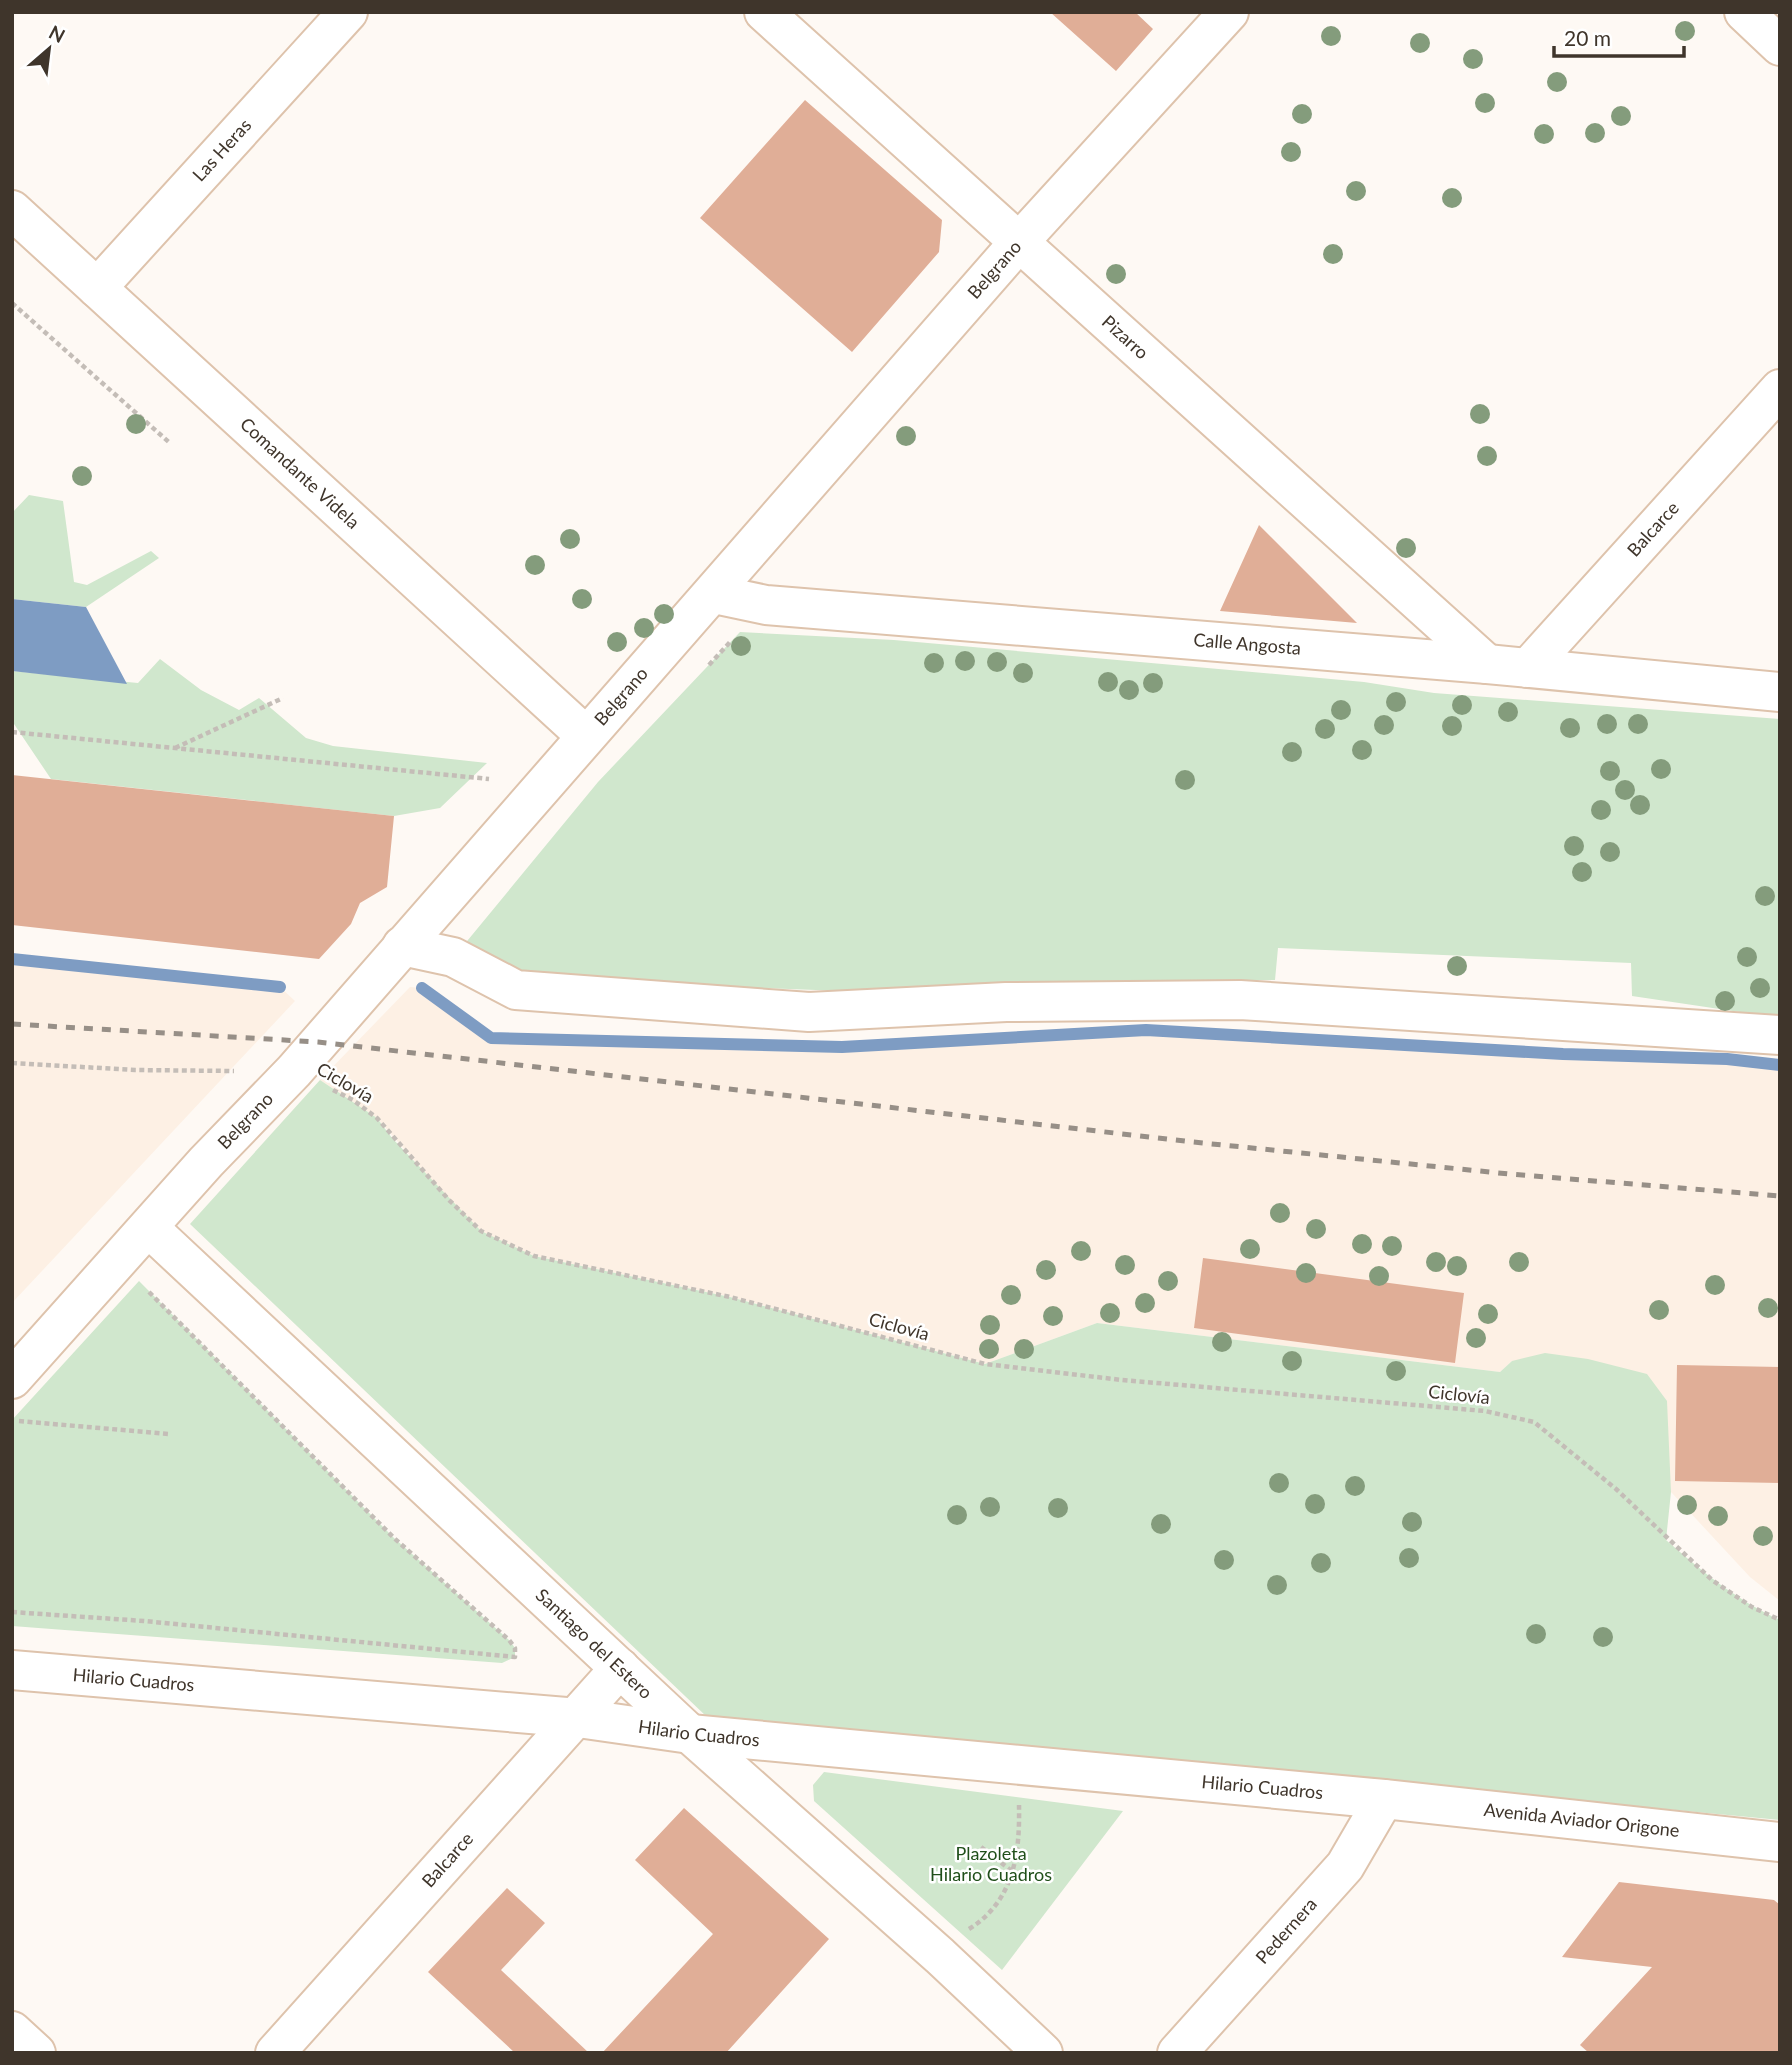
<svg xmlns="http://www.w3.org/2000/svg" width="1792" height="2065" font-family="Lato,sans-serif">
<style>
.built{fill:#fdf0e4}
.green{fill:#d0e7cd}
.water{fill:#7e9cc3}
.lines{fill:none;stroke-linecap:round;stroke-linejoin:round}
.stream{stroke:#7e9cc3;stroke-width:12}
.building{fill:#e0ae97}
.minor-casing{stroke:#dec3ac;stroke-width:42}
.major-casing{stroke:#dec3ac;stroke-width:42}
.path{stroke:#c4bdb7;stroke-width:4.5;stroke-dasharray:5 3.5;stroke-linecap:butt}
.minor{stroke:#fff;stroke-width:38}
.major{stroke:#fff;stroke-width:38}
.rail{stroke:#978f87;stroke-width:5;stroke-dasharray:9 9;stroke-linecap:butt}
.tree{fill:#849c7c}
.labels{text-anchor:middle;stroke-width:5;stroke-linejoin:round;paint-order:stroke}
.street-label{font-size:18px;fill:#3f352b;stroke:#fff}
.park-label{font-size:18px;fill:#204f1a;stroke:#fff}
</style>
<rect width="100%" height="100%" fill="#fef9f4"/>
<!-- built -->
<path class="built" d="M12,959L280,987L295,1001L12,1303Z
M410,987L422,988L492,1038L842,1047L1146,1030L1563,1054L1727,1059L1780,1065V1601L1750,1577L1671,1492L1669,1475L1512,1361L1500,1372L1097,1323L985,1364L731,1297L534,1256L498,1241L481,1231L449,1200L377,1118L320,1080Z"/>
<!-- green -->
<path class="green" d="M29,495L63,501L74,582L87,585L151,551L159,558L86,607L12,599V513Z
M740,632L894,640L1364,682L1434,693L1780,719V1018L1632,996L1631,963L1278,948L1275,980L1067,983L870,992L622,983L517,970L463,946L598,782Z
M160,659L201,690L239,710L259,698L306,738L333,746L487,763L440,808L394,816L51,779L12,721V671L138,683Z
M320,1080L377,1118L392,1138L481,1231L534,1256L730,1297L985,1364L1097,1323L1500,1372L1512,1361L1545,1353L1588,1359L1647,1374L1667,1401L1671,1492L1666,1540C1702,1571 1736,1600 1780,1620V1820L707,1717L190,1224Z
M139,1281L394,1538L509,1640L515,1648V1657L502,1663L12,1626V1420Z
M824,1772L1123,1811L1002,1970L814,1801L813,1785Z"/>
<!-- water -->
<path class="water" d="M12,599L86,607L127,684L12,671Z"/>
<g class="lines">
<!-- stream -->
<path class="stream" d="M12,959L280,987
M422,988L491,1038L842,1047L1146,1030L1563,1054L1727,1059L1780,1065"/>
</g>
<!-- building -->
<path class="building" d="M1050,12H1135L1153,29L1116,71Z
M805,100L942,220L939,252L852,352L700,218Z
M1259,525L1357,623L1220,611Z
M12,775L394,816L387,887L360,903L351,924L319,959L12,925Z
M1203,1258L1464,1293L1455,1363L1194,1328Z
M1677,1365L1780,1367V1483L1675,1481Z
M684,1808L829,1939L726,2053H602L713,1934L635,1860Z
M1619,1882L1774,1900L1780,1905V2053H1589L1580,2045L1652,1967L1562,1957Z
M507,1888L545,1923L501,1970L589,2053H515L428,1972Z"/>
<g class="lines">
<!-- minor casing -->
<g class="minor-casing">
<g id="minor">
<path id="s1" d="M764,12L1487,664"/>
<path d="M1744,12L1780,46"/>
<path id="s2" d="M12,210L586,736"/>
<path id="s3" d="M97,288L348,12"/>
<path id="s4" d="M714,594L766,605L1487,664L1780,692"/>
<path id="s5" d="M1528,668L1780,389"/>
<path d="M402,946L453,957L516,990L809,1012L1006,1002L1240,1000L1780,1035"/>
<path id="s6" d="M149,1228L690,1734L940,1956L1043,2053"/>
<path id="s7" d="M12,1379L206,1162L294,1071L1020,241L1229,12"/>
<path d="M12,2031L36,2053"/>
<path id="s8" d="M275,2053L620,1668"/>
<path id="s9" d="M1177,2053L1345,1866L1384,1799"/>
</g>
</g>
<!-- major casing -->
<g class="major-casing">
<g id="major">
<path id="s10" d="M12,1670L578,1718L690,1734L1384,1799L1780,1842"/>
</g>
</g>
<!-- path -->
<path class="path" d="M12,303L171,444
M709,665L731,641
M12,732L489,779
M175,748L283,698
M12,1063L135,1070L234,1071
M333,1090L353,1100L377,1118L449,1200L481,1231L534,1256L730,1297L985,1364L1122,1380L1485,1411L1534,1422L1616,1489L1712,1580L1752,1607L1780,1620
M19,1421L168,1434
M12,1612L144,1621L515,1657V1648L509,1640L394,1538L147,1290
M981,1847L1013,1872
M969,1929C1014,1901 1020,1854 1019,1805"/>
<!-- minor -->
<use href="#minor" class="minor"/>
<!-- major -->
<use href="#major" class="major"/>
<!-- rail -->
<path class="rail" d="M12,1024L318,1042L1193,1142L1509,1174L1780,1196"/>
</g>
<!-- trees -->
<g class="tree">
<circle cx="1685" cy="31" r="10"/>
<circle cx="1331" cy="36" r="10"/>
<circle cx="1420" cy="43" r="10"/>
<circle cx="1473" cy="59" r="10"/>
<circle cx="1557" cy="82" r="10"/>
<circle cx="1485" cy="103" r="10"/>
<circle cx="1302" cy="114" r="10"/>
<circle cx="1621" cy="116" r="10"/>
<circle cx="1595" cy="133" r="10"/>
<circle cx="1544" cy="134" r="10"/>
<circle cx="1291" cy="152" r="10"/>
<circle cx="1356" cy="191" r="10"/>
<circle cx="1452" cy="198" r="10"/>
<circle cx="1333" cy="254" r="10"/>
<circle cx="1116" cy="274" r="10"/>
<circle cx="1480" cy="414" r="10"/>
<circle cx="136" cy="424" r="10"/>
<circle cx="906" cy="436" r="10"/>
<circle cx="1487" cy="456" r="10"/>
<circle cx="82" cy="476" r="10"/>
<circle cx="570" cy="539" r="10"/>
<circle cx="1406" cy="548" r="10"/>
<circle cx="535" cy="565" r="10"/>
<circle cx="582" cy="599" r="10"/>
<circle cx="664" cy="614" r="10"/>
<circle cx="644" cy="628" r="10"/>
<circle cx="617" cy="642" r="10"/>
<circle cx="741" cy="646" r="10"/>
<circle cx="965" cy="661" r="10"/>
<circle cx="997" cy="662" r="10"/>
<circle cx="934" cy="663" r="10"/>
<circle cx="1023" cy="673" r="10"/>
<circle cx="1108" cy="682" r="10"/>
<circle cx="1153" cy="683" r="10"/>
<circle cx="1129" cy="690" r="10"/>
<circle cx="1396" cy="702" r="10"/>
<circle cx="1462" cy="705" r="10"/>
<circle cx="1341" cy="710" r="10"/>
<circle cx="1508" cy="712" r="10"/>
<circle cx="1607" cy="724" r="10"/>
<circle cx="1638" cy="724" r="10"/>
<circle cx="1384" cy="725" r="10"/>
<circle cx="1452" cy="726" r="10"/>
<circle cx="1570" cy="728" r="10"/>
<circle cx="1325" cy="729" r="10"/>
<circle cx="1362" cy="750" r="10"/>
<circle cx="1292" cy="752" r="10"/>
<circle cx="1661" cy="769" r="10"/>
<circle cx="1610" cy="771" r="10"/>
<circle cx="1185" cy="780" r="10"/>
<circle cx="1625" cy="790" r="10"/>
<circle cx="1640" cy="805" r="10"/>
<circle cx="1601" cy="810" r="10"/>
<circle cx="1574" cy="846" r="10"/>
<circle cx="1610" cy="852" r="10"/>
<circle cx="1582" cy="872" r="10"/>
<circle cx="1765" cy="896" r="10"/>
<circle cx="1747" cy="957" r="10"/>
<circle cx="1457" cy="966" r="10"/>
<circle cx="1760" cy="988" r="10"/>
<circle cx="1725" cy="1001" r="10"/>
<circle cx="1280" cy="1213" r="10"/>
<circle cx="1316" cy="1229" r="10"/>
<circle cx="1362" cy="1244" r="10"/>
<circle cx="1392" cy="1246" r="10"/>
<circle cx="1250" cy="1249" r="10"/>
<circle cx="1081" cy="1251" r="10"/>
<circle cx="1436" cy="1262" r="10"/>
<circle cx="1519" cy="1262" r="10"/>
<circle cx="1125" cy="1265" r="10"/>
<circle cx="1457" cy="1266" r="10"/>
<circle cx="1046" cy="1270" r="10"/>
<circle cx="1306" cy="1273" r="10"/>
<circle cx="1379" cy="1276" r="10"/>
<circle cx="1168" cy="1281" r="10"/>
<circle cx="1715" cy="1285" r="10"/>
<circle cx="1011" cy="1295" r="10"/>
<circle cx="1145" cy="1303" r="10"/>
<circle cx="1768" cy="1308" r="10"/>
<circle cx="1659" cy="1310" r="10"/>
<circle cx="1110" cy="1313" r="10"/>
<circle cx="1488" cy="1314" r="10"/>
<circle cx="1053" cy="1316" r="10"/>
<circle cx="990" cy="1325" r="10"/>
<circle cx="1476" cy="1338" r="10"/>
<circle cx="1222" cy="1342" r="10"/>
<circle cx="989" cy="1349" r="10"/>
<circle cx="1024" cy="1349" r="10"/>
<circle cx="1292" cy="1361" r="10"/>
<circle cx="1396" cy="1371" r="10"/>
<circle cx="1279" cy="1483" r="10"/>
<circle cx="1355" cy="1486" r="10"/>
<circle cx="1315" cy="1504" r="10"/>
<circle cx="1687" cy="1505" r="10"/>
<circle cx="990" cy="1507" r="10"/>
<circle cx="1058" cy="1508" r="10"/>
<circle cx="957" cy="1515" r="10"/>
<circle cx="1718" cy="1516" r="10"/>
<circle cx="1412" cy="1522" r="10"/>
<circle cx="1161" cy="1524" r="10"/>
<circle cx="1763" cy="1536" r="10"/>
<circle cx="1409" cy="1558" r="10"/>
<circle cx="1224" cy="1560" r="10"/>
<circle cx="1321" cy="1563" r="10"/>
<circle cx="1277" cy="1585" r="10"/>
<circle cx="1536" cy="1634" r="10"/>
<circle cx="1603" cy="1637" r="10"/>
</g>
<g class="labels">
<!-- street labels -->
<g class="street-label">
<text dy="6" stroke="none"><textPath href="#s3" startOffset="186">Las Heras</textPath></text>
<text dy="6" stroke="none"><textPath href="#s7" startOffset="1482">Belgrano</textPath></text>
<text dy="6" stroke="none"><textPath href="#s1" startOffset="486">Pizarro</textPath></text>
<text dy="6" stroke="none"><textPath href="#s2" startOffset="390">Comandante Videla</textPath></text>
<text dy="6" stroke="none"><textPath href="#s5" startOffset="187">Balcarce</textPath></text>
<text dy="6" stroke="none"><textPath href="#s4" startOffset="536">Calle Angosta</textPath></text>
<text dy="6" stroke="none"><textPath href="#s7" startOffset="915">Belgrano</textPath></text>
<text transform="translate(345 1083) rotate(30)" y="6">Ciclovía</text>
<text dy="6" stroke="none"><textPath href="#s7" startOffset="348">Belgrano</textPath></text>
<text transform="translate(899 1327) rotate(15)" y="6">Ciclovía</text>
<text transform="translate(1459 1395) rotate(6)" y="6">Ciclovía</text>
<text dy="6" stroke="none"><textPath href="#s6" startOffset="609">Santiago del Estero</textPath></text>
<text dy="6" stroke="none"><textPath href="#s10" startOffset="122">Hilario Cuadros</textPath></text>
<text dy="6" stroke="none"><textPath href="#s10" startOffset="690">Hilario Cuadros</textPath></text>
<text dy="6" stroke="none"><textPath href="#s10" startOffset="1256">Hilario Cuadros</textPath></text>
<text dy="6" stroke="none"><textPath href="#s10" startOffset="1577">Avenida Aviador Origone</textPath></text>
<text dy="6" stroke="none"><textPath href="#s8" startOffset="259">Balcarce</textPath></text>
<text dy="6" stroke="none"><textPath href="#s9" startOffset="164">Pedernera</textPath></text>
</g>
<!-- park labels -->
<g class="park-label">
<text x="991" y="1860">Plazoleta<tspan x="991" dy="21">Hilario Cuadros</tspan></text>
</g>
</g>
<!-- border -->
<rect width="1792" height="2065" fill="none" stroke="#3f352b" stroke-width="28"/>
<!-- north arrow -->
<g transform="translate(49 49) rotate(28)" stroke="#ffffff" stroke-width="5" paint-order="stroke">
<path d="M0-5L12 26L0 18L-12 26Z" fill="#3f352b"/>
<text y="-10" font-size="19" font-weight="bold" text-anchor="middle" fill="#3f352b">N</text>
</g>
<!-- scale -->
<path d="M1554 46v10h130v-10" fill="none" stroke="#3f352b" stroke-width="3.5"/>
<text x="1564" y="46" font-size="21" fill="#3f352b" stroke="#ffffff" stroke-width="5" paint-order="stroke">20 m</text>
</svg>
